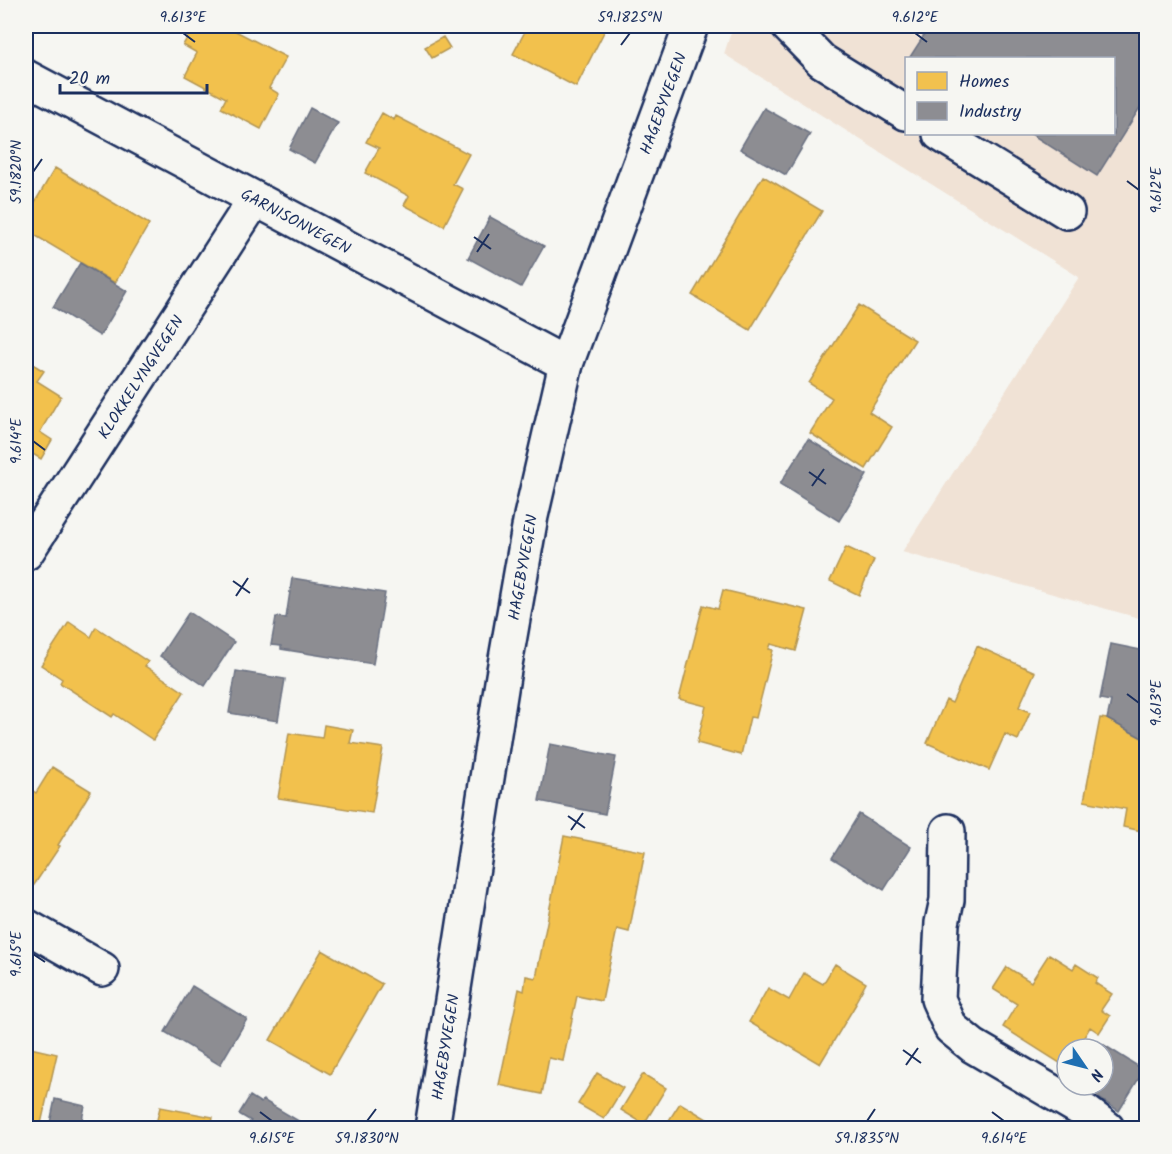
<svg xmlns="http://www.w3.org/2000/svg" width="1172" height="1154" font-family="Kalam,sans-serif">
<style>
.built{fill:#f0e2d5;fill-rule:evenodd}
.homes{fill:#f2c14e;stroke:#b29553;stroke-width:1.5}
.industry{fill:#8d8d92;stroke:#6b7182;stroke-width:1.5}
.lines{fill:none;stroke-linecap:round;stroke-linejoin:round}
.minor-casing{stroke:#1b2f5e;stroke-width:38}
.minor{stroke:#f6f6f2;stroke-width:33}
.ticks{fill:none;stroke:#1b2f5e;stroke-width:2}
.labels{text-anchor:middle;stroke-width:6;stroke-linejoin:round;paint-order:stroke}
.street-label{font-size:16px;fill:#1b2f5e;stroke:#f6f6f2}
.neatline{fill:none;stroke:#1b2f5e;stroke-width:2}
.ticks-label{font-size:15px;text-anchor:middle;fill:#1b2f5e}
</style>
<rect width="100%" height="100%" fill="#f6f6f2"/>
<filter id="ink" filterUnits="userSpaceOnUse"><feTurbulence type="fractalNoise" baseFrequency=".0167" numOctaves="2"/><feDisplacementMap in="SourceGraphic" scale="12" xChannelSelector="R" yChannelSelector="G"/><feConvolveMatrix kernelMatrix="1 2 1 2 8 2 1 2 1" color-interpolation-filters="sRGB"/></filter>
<g filter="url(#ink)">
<!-- built -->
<path class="built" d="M733,26H1146V620L902,552L1079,277L724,54ZM906,58H1114V134H906Z"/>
<!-- homes -->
<path class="homes" d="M194,26H226L286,57L269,88L279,94L261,129L221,108L226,98L185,76L197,53L183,45Z
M528,26H607L576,87L513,54Z
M443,37L450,48L432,58L425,47Z
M382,113L394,120L396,116L469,154L453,184L463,189L444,226L404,205L409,196L365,173L379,148L366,142Z
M55,168L149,224L115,283L26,230V217Z
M763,176L822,211L750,330L692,295Z
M859,305L915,340L869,412L892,427L866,469L810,433L832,398L809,383Z
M26,360L44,371L37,381L61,396L40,432L52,440L41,459L26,450Z
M846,547L874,560L859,595L830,581Z
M723,590L807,610L796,651L771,644L769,649L773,650L756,718L750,717L741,755L697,743L706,706L679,699L703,605L718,609Z
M69,622L91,637L96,627L148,662L145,666L184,692L153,740L114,714L112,717L60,683L62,679L41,665Z
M977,646L1035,672L1019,707L1030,712L1018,740L1005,734L989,770L927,743L946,700L952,703Z
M1100,718L1107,719L1146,740V832L1123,827L1126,809L1084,801Z
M324,725L353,730L350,743L383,748L372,813L278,798L289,733L322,738Z
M52,767L91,791L58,845L60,846L28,894L26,893V786L36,793Z
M564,836L645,852L629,932L617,929L602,1001L577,996L563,1061L549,1058L542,1094L499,1085L519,989L524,991L526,976L536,978Z
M322,950L382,984L330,1074L270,1040Z
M1049,954L1073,969L1076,964L1098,978L1095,983L1112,994L1101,1010L1110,1016L1099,1033L1090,1027L1077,1049H1067V1065L1066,1067L1003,1027L1017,1004L993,989L1007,967L1031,982Z
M835,964L866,983L855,1003L856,1004L820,1064L749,1022L768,988L789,1000L804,973L823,984Z
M26,1047L57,1054L40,1128H26Z
M597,1073L623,1088L604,1119L578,1104Z
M643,1074L666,1088L644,1124L621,1110Z
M680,1103L722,1128H664Z
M160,1107L213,1117L211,1128H155Z"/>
<!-- industry -->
<path class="industry" d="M930,26H1146V98L1097,176L1031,134H1114V58H912L910,57Z
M310,108L338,123L315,163L289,149Z
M764,108L810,134L786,175L740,149Z
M490,217L544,246L521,287L468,258Z
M80,263L127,291L100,336L53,307Z
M808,439L867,475L839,521L780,484Z
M292,578L385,593L373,664L281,649V646L271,645L276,617L286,618Z
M189,612L234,642L205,686L160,656Z
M1111,644L1146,651V740L1107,719L1111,701L1100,699Z
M236,671L285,679L278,721L229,713Z
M550,744L616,757L605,814L539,801Z
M859,814L911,847L884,890L832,858Z
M192,986L247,1019L220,1065L165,1032Z
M1096,1040L1144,1070L1119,1111L1078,1085H1103V1049H1091Z
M250,1096L261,1103L263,1100L302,1123L299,1128H256L248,1124L251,1121L239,1114Z
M55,1099L85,1106L80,1128H49Z"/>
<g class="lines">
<!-- minor casing -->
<g class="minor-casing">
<g id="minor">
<path d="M788,26L822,61L906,113"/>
<path id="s1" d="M26,77L566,364"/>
<path d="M940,134L1067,212"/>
<path id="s2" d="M26,553L255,199"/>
<path d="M948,831L947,900L942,923L938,999L951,1028L973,1046L1086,1112L1107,1128"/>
<path d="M26,926L102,969"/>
<path id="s3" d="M432,1128L503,676L531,516L566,364L691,26"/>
</g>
</g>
<!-- minor -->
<use href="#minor" class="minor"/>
</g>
</g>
<!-- ticks -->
<path class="ticks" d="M183,33L195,42M915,33L927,42M621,45L630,33M33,172L42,159M1127,181L1139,190M474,237L491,249M477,252L489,234M33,441L45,450M809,472L826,484M812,486L824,469M233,581L250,593M236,596L248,578M1127,694L1139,703M568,816L585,828M571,830L583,813M33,954L45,962M903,1050L921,1063M906,1065L918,1048M260,1112L272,1121M992,1112L1004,1121M367,1121L376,1109M867,1121L875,1109"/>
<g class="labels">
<!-- street labels -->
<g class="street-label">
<text dy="6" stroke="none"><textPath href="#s3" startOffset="1054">HAGEBYVEGEN</textPath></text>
<text dy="6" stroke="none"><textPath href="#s1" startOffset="306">GARNISONVEGEN</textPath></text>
<text dy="6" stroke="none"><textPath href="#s2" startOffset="210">KLOKKELYNGVEGEN</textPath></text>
<text dy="6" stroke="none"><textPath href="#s3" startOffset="568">HAGEBYVEGEN</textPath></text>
<text dy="6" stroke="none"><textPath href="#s3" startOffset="82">HAGEBYVEGEN</textPath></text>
</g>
</g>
<!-- margin -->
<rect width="1172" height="1154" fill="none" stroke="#f6f6f2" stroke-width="66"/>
<!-- legend -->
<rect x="905" y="57" width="210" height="78" fill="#f6f6f2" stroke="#9ea6b7" stroke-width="1.5"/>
<rect x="917" y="72" width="30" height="18" fill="#f2c14e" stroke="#9ea6b7" stroke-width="1.5"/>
<text x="959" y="87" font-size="18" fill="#1b2f5e">Homes</text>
<rect x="917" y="102" width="30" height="18" fill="#8d8d92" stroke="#9ea6b7" stroke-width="1.5"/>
<text x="959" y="117" font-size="18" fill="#1b2f5e">Industry</text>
<!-- north arrow -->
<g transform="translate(1085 1067) rotate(125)"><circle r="28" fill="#f6f6f2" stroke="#9ea6b7" stroke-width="1.5"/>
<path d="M0-4.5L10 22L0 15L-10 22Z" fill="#1f6fb2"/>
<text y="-9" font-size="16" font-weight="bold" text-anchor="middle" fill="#1b2f5e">N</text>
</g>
<!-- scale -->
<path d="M60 84v9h147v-9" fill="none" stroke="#1b2f5e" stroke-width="3"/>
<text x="69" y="84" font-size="18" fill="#1b2f5e" stroke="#f6f6f2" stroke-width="4.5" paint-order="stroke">20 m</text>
<rect x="33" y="33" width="1106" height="1088" class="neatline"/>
<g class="ticks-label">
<text x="183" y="22">9.613°E</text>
<text x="630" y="22">59.1825°N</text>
<text x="915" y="22">9.612°E</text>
<text transform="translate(16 172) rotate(-90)" y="5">59.1820°N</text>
<text transform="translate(1156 190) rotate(-90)" y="5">9.612°E</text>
<text transform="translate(16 441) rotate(-90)" y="5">9.614°E</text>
<text transform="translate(1156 703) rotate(-90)" y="5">9.613°E</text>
<text transform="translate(16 954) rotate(-90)" y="5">9.615°E</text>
<text x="272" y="1143">9.615°E</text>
<text x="367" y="1143">59.1830°N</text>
<text x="867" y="1143">59.1835°N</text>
<text x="1004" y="1143">9.614°E</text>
</g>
</svg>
